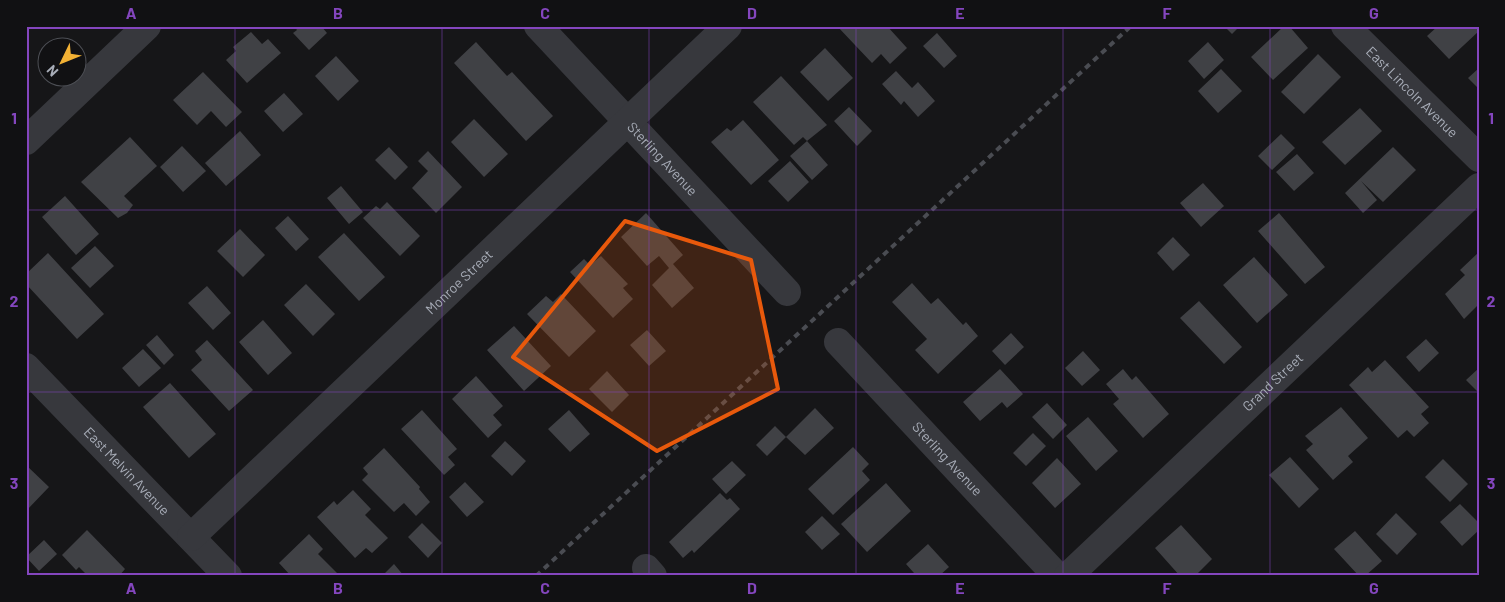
<svg xmlns="http://www.w3.org/2000/svg" width="1505" height="602" font-family="Barlow,sans-serif">
<style>
.building{fill:#404145}
.lines{fill:none;stroke-linecap:round;stroke-linejoin:round}
.minor{stroke:#37383d;stroke-width:28}
.rail{stroke:#4a4c52;stroke-width:4;stroke-dasharray:6 5;stroke-linecap:butt}
.marked{fill:#e8590c;fill-opacity:0.2;stroke:#e8590c;stroke-width:4;stroke-linejoin:round}
.grid{fill:none;stroke:#8446be;stroke-width:1;stroke-opacity:0.55}
.labels{text-anchor:middle;stroke-width:5;stroke-linejoin:round;paint-order:stroke}
.street-label{font-size:14px;fill:#a8adb8;stroke:#111113}
.neatline{fill:none;stroke:#8446be;stroke-width:2}
.grid-label{font-size:16px;text-anchor:middle;font-weight:bold;fill:#8446be}
</style>
<rect width="100%" height="100%" fill="#161618"/>
<!-- building -->
<path class="building" d="M294,26H321L327,33L309,50L293,33L297,30Z
M837,26H887L907,48L890,64L881,54L872,63Z
M1224,26H1240L1232,34Z
M1284,26H1289L1308,48L1273,80L1251,57Z
M1438,26H1479V31L1449,59L1427,36Z
M251,32L262,44L268,39L281,53L247,83L226,60L236,51L233,47Z
M937,33L957,56L944,68L923,46Z
M476,42L507,76L512,72L553,116L526,141L454,63Z
M1208,42L1224,60L1204,79L1188,61Z
M825,48L853,78L828,101L800,72Z
M1318,54L1341,77L1304,114L1281,92Z
M336,56L359,81L338,101L315,76Z
M1479,68V89L1468,78Z
M1221,69L1242,91L1218,113L1198,91Z
M896,71L912,88L918,82L935,101L918,117L904,101L901,105L882,84Z
M203,72L242,112L226,127L211,111L197,125L173,100Z
M781,76L827,125L807,141L803,137L794,145L753,102Z
M284,93L303,114L283,132L264,111Z
M849,107L872,131L857,146L834,121Z
M1360,108L1382,131L1345,165L1322,142Z
M474,119L508,154L484,177L451,142Z
M743,120L779,160L751,185L711,142L727,128L731,131Z
M240,131L261,155L226,186L205,163Z
M1281,134L1295,148L1272,170L1258,156Z
M130,137L157,166L124,196L133,205L127,213L118,218L81,182Z
M807,141L828,165L812,180L790,156Z
M182,146L206,171L183,192L160,167Z
M389,147L408,167L395,180L375,160Z
M1393,147L1416,170L1383,202L1361,181L1377,200L1363,213L1345,193Z
M428,151L462,187L436,213L412,188L428,171L418,161Z
M1297,154L1314,173L1294,191L1276,172Z
M790,161L809,182L788,202L768,181Z
M1203,183L1224,206L1201,227L1180,203Z
M341,186L363,212L349,224L327,198Z
M65,196L99,234L76,255L42,217Z
M387,202L420,236L400,256L363,218L376,206L380,209Z
M646,213L683,255L673,264L694,288L672,308L652,285L669,268L659,256L647,266L621,237Z
M1279,213L1325,267L1305,284L1258,231Z
M288,216L309,239L296,251L275,228Z
M240,229L265,255L243,277L217,251Z
M344,233L385,277L359,301L318,257Z
M1173,237L1190,255L1173,271L1157,253Z
M95,246L114,266L90,288L71,268Z
M1479,252V304L1464,319L1445,294L1465,275L1460,270Z
M48,253L104,314L77,339L26,284V274Z
M601,256L628,284L623,288L633,299L613,318L570,272L584,259L590,265Z
M1254,257L1288,295L1257,323L1223,285Z
M912,283L931,304L938,298L963,325L966,322L978,336L938,374L915,350L927,339L892,302Z
M306,284L335,314L313,336L284,305Z
M207,286L231,313L213,330L188,303Z
M561,294L596,331L569,357L527,314L546,296L553,302Z
M1199,301L1242,347L1224,364L1180,318Z
M263,320L292,353L268,375L239,342Z
M514,326L551,366L524,391L487,350Z
M647,330L666,351L649,366L630,345Z
M1011,333L1024,347L1005,365L992,351Z
M157,335L174,355L164,365L146,345Z
M1426,339L1439,353L1419,372L1406,357Z
M207,340L253,390L229,411L191,370L202,360L195,351Z
M143,349L161,368L139,387L122,368Z
M1083,351L1100,370L1082,386L1065,368Z
M1385,360L1429,407L1421,414L1429,423L1414,437L1407,430L1398,438L1349,385L1368,367L1372,372Z
M1479,368V393L1466,380Z
M1000,369L1023,394L1007,408L1002,402L980,421L963,402Z
M1123,369L1132,380L1136,376L1169,414L1143,438L1113,404L1119,399L1106,384Z
M607,371L629,395L612,412L589,389Z
M476,376L503,406L493,415L502,425L488,438L452,399Z
M170,383L216,434L189,458L143,407Z
M1047,403L1067,425L1053,439L1032,417Z
M1341,407L1368,438L1348,456L1353,462L1333,480L1306,450L1313,444L1305,436Z
M815,408L834,428L805,455L786,437L767,456L756,445L775,426L786,437Z
M422,410L457,449L448,457L455,465L444,475L401,429Z
M569,410L590,434L570,452L548,429Z
M1088,417L1118,451L1096,471L1066,436Z
M1033,433L1046,446L1026,466L1013,453Z
M505,441L526,461L512,476L491,456Z
M853,447L869,464L862,471L870,480L833,515L808,489Z
M384,448L420,487L419,489L430,502L416,516L404,503L394,512L362,480L368,474L363,468Z
M1290,457L1319,489L1299,508L1269,475Z
M1057,458L1081,484L1055,508L1032,483Z
M1443,459L1468,484L1450,502L1425,477Z
M732,461L746,475L726,494L712,479Z
M26,465L49,487L26,511Z
M465,482L484,502L467,517L449,497Z
M886,483L911,511L867,552L841,524Z
M353,490L371,509L365,515L388,538L372,553L366,548L355,558L317,517L334,501L337,505Z
M720,493L727,500L730,498L740,509L694,553L692,550L683,558L669,542Z
M1460,504L1479,523V530L1462,546L1440,522Z
M1396,513L1417,534L1397,555L1376,534Z
M822,516L840,534L822,550L805,532Z
M422,523L442,543L428,558L408,537Z
M1181,525L1212,559L1195,576H1180L1155,548Z
M87,530L125,569L119,576H88L79,567L76,570L62,555Z
M1355,531L1382,561L1365,576H1359L1334,549Z
M309,534L323,549L318,554L340,576H291L279,563Z
M44,540L57,554L39,571L26,557Z
M928,544L949,567L939,576H911L914,573L906,564Z
M394,564L404,576H382Z"/>
<g class="lines">
<!-- minor -->
<g class="minor">
<path id="s1" d="M538,26L787,292"/>
<path id="s2" d="M1345,26L1479,158"/>
<path d="M26,141L147,26"/>
<path id="s3" d="M838,342L1057,576"/>
<path id="s4" d="M26,367L228,576"/>
<path id="s5" d="M191,537L728,26"/>
<path d="M646,568L653,576"/>
<path id="s6" d="M1068,576L1479,187"/>
</g>
<!-- rail -->
<path class="rail" d="M536,576L1131,26"/>
</g>
<!-- marked area -->
<path class="marked" d="M625,221L751,260L778,389L657,451L513,357Z"/>
<!-- grid -->
<path class="grid" d="M235,26V576M442,26V576M649,26V576M856,26V576M1063,26V576M1270,26V576M26,210H1479M26,392H1479"/>
<g class="labels">
<!-- street labels -->
<g class="street-label">
<text dy="5" stroke="none"><textPath href="#s2" startOffset="94">East Lincoln Avenue</textPath></text>
<text dy="5" stroke="none"><textPath href="#s1" startOffset="182">Sterling Avenue</textPath></text>
<text dy="5" stroke="none"><textPath href="#s5" startOffset="370">Monroe Street</textPath></text>
<text dy="5" stroke="none"><textPath href="#s6" startOffset="282">Grand Street</textPath></text>
<text dy="5" stroke="none"><textPath href="#s3" startOffset="160">Sterling Avenue</textPath></text>
<text dy="5" stroke="none"><textPath href="#s4" startOffset="145">East Melvin Avenue</textPath></text>
</g>
</g>
<!-- border -->
<rect width="1505" height="602" fill="none" stroke="#111113" stroke-width="55"/>
<!-- north arrow -->
<g transform="translate(62 62) rotate(227)"><circle r="24" fill="#111113" stroke="#4d4f55"/>
<path d="M0-4L9 19L0 12L-9 19Z" fill="#f2b134"/>
<text y="-8" font-size="14" font-weight="bold" text-anchor="middle" fill="#a8adb8">N</text>
</g>
<rect x="28" y="28" width="1450" height="546" class="neatline"/>
<g class="grid-label">
<text x="131" y="19">A</text>
<text x="338" y="19">B</text>
<text x="545" y="19">C</text>
<text x="752" y="19">D</text>
<text x="960" y="19">E</text>
<text x="1167" y="19">F</text>
<text x="1374" y="19">G</text>
<text x="14" y="124">1</text>
<text x="1491" y="124">1</text>
<text x="14" y="307">2</text>
<text x="1491" y="307">2</text>
<text x="14" y="489">3</text>
<text x="1491" y="489">3</text>
<text x="131" y="594">A</text>
<text x="338" y="594">B</text>
<text x="545" y="594">C</text>
<text x="752" y="594">D</text>
<text x="960" y="594">E</text>
<text x="1167" y="594">F</text>
<text x="1374" y="594">G</text>
</g>
</svg>
